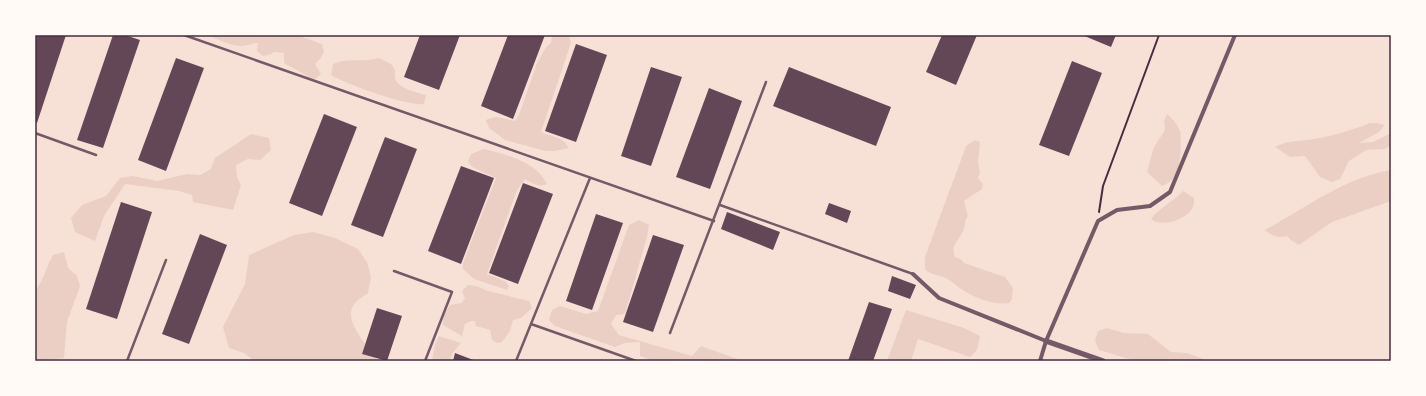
<svg xmlns="http://www.w3.org/2000/svg" width="1426" height="396" font-family="'Exo 2',sans-serif">
<style>
.green{fill:#ebcfc5}
.building{fill:#644757}
.lines{fill:none;stroke-linecap:round;stroke-linejoin:round}
.path{stroke:#4a2c40;stroke-width:2}
.service{stroke:#755966;stroke-width:2.5}
.minor{stroke:#755966;stroke-width:4}
.tertiary{stroke:#755966;stroke-width:5.5}
.neatline{fill:none;stroke:#4a2c40;stroke-width:1.5}
</style>
<rect width="100%" height="100%" fill="#f7e1d7"/>
<!-- green -->
<path class="green" d="M208,35H297L322,44L324,52L320,59L315,64L321,74L314,80L284,63V53L274,52L271,54L263,56L257,51L258,43C252,43 247,46 242,46C230,46 219,40 208,35Z
M552,35H569L571,43L541,132C551,137 563,136 569,148L555,151H545L505,140L489,128L486,120C497,114 504,119 515,121L519,115L537,63L546,47L551,43Z
M379,58L391,64L395,70C395,74 394,79 397,82C402,89 418,93 426,95L424,104C410,107 345,84 331,75L333,64C348,57 362,63 379,58Z
M1167,114C1173,119 1177,124 1180,131C1182,137 1180,169 1177,174C1173,179 1168,184 1162,186L1147,172L1154,147L1165,130L1164,121Z
M1370,123H1377L1385,125L1379,132L1359,143L1373,142L1391,133V145L1385,149L1366,150L1349,161L1340,179L1332,182L1320,177L1305,156L1290,157L1275,147C1290,140 1292,142 1307,140C1329,137 1350,131 1370,123Z
M251,134L269,138L271,150L260,160L248,159L236,165L237,177L241,185L233,210L193,202L192,195L179,191L125,184L104,216L95,241L75,232L71,218L82,205L106,196L120,178L133,176L157,181L187,174L200,175L211,169L215,158Z
M975,140L980,142L978,162L980,173L978,178L983,184L982,189L964,201L968,216C964,220 966,226 963,231C959,241 950,245 955,257L962,260L964,263L1005,277L1013,288L1012,299L1009,303C993,305 978,299 964,291C958,287 952,281 946,278C939,275 932,275 925,270V257L966,146Z
M484,149C505,154 537,162 547,184C538,188 532,183 525,179L517,190L487,274L505,281L509,286L507,290L474,279L463,269V263L496,178L472,167L468,161L471,154Z
M1391,170V201L1332,222L1299,245L1292,241L1287,236C1278,238 1273,237 1265,230C1305,208 1346,177 1391,170Z
M1183,191L1194,198C1194,201 1194,205 1193,207C1187,220 1161,228 1151,219C1159,208 1173,202 1183,191Z
M639,220L649,225L647,237L625,314L616,315L611,324L619,335L692,356L701,346L743,361H654L640,356V342L625,343L615,347L555,326L549,320L552,310L560,306L586,314L598,311L629,225Z
M313,232L335,238L358,249L367,262L371,277L368,293C364,296 358,299 355,303C344,316 358,333 365,344L362,354L376,358V361H254L244,353L229,348L223,327L245,284L249,255L294,235Z
M64,252L68,268L77,276L80,286L67,322L64,358L35,361V290C42,285 47,265 53,255Z
M468,285L476,286L488,291L529,301L532,308L521,318L513,320L510,331L502,342L497,343L492,340L490,330L476,326L475,321H471L465,324L462,336L443,325V316L450,305L461,303L465,299L462,291Z
M906,310L964,328L980,336L977,350L970,357L918,339L911,361H887Z
M1107,328L1124,333L1148,334L1171,352L1187,353L1209,361H1136L1099,350L1095,341L1098,331Z
M439,336L461,343L452,354L450,361H432L435,344Z"/>
<!-- building -->
<path class="building" d="M37,35H66L37,123L35,122V41Z
M113,35H125L140,40L103,148L77,140Z
M420,35H460L439,90L404,77Z
M508,35H545L513,119L481,106Z
M942,35H977L956,85L926,72Z
M1082,35H1116L1111,47Z
M576,44L607,55L576,142L545,131Z
M176,58L204,68L166,171L138,160Z
M1072,61L1102,73L1069,156L1039,145Z
M651,67L682,77L651,166L621,156Z
M789,67L891,107L876,146L773,106Z
M709,88L742,101L710,189L676,177Z
M324,114L357,127L322,216L289,203Z
M385,137L417,149L383,237L351,225Z
M461,166L494,178L461,264L428,251Z
M523,183L553,194L518,284L489,273Z
M121,202L152,212L117,319L86,309Z
M829,203L851,211L847,223L825,214Z
M727,212L780,232L773,250L721,229Z
M596,214L623,223L592,310L566,301Z
M200,234L227,245L189,344L162,334Z
M653,235L684,245L653,332L623,322Z
M892,276L916,285L910,299L888,291Z
M869,302L892,309L873,361H848Z
M377,308L402,316L387,361L362,354Z
M455,353L476,361H453Z"/>
<g class="lines">
<!-- path -->
<path class="path" d="M1099,212L1103,186L1159,35"/>
<!-- service -->
<path class="service" d="M184,35L714,221
M35,133L96,155
M720,205L913,274
M394,271L452,292L425,361
M531,324L636,361
M670,333L766,82
M127,361L166,260
M516,361L590,178"/>
<!-- minor -->
<path class="minor" d="M913,274L939,298L1046,341
M1040,361L1046,341L1098,221L1117,210L1150,206L1170,192L1235,35"/>
<!-- tertiary -->
<path class="tertiary" d="M1046,341L1103,361"/>
</g>
<!-- border -->
<rect width="1426" height="396" fill="none" stroke="#fffaf5" stroke-width="72"/>
<rect x="36" y="36" width="1354" height="324" class="neatline"/>
</svg>
